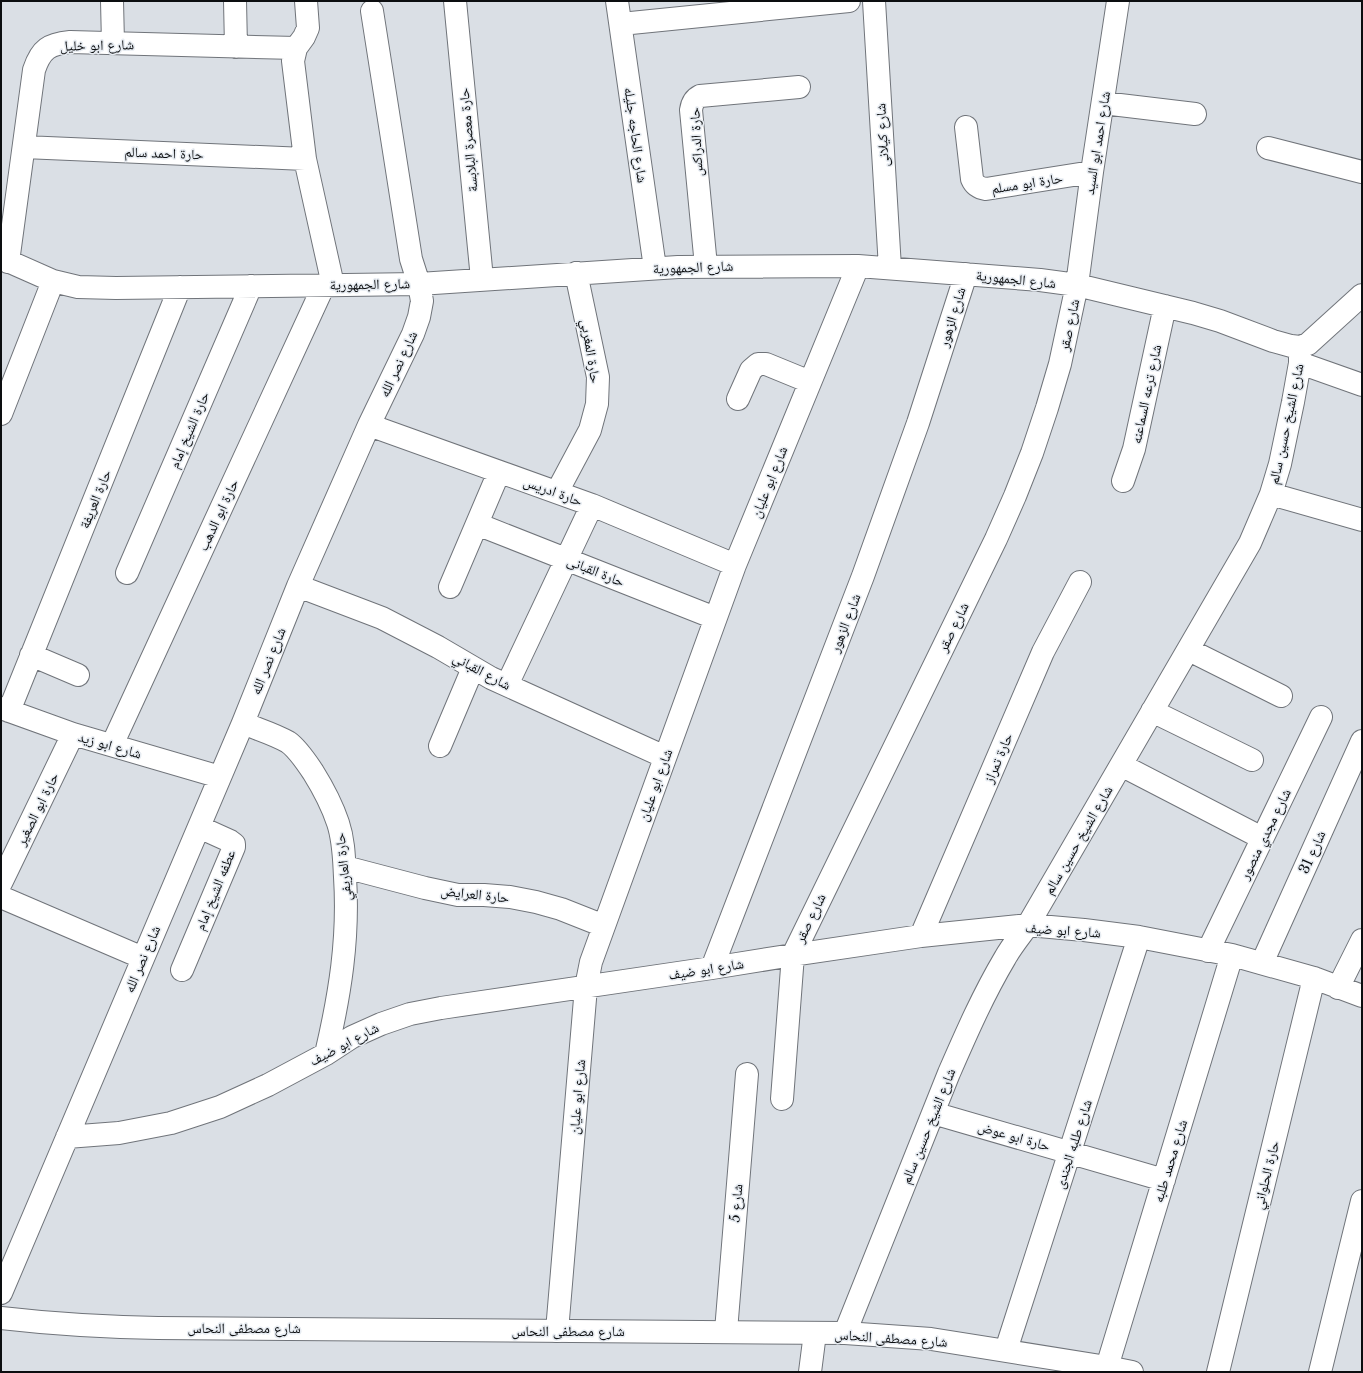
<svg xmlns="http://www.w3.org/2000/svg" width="1363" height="1373" font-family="'Libre Baskerville','Noto Naskh Arabic',serif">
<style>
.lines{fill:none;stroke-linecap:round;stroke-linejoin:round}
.street-casing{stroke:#70747a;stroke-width:24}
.secondary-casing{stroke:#70747a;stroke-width:24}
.street{stroke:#fff;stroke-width:22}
.secondary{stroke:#fff;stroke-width:22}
.labels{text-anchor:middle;stroke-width:3;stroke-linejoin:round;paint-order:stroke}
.street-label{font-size:14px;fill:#0c0e10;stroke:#e7ecf2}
</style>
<rect width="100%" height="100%" fill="#dadfe5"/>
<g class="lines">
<!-- street casing -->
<g class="street-casing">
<path id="street" d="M112,1L113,43
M235,1L236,47
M306,1L308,28L304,37L296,48L293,61L305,159L333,285
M455,1L482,279
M617,1L655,268
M874,1L890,268
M621,24L849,1
M1103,103L1195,114
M966,127L972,179C975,186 979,188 986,189L1092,172
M24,147L305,159
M1268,148L1362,172
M1,258L53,281L78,287L116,288L419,284L678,267L858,266L1040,280L1077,285L1193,313L1220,321L1273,341L1291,346L1300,347L1308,344L1362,295
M8,262L34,70C41,49 49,44 70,42L296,48
M706,266L691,110C692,103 694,99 700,96L799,87
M1300,363L1362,385
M738,399L751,370L758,364H766L810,382
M1,414L53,281
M369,425L592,505L735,565
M1123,481L1134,449L1165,306
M557,492L590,430L597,404L598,377L576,273
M1271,494L1362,520
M477,524L715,618
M127,573L251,286
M298,586L382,618L438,647L491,678L665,757
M450,587L499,472
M1189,650L1281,696
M31,655L78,675
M507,685L592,505
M1,708L73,734L220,777
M9,711L180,287
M1152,711L1252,760
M243,723C257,729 274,734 288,742C297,748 307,763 313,772C323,788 332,805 338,823C344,841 344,859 345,877C349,939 340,994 326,1054
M112,745L324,285
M440,746L473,668
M1121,765L1262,838
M345,867L425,888L458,895H484L510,897L536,902L561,909L604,926
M1,883L73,734
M1,897L143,958
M921,936L1043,652L1080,582
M1208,951L1321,717
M1262,963L1362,741
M712,968L863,576L918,423L966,274
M182,970L234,847V844L230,841L199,827
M1338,988L1362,940
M782,1099L793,955L996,539L1015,496L1032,453L1047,408L1060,364L1077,285L1092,172L1118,1
M933,1113L1164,1180
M67,1137L119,1133L171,1123L220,1107L268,1085L326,1054L352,1037L381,1024L410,1014L441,1008L712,968L793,955L921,936L1028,925L1084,930L1139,937L1232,955L1314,978L1362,996
M1,1293L243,723L298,586L369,425L413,334L419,317L422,301L419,284L411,259L372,11
M557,1331L586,987L591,962L735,565L858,266
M726,1331L747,1074
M845,1333L949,1073C966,1034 983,995 1005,958C1011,947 1020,936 1028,925L1250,543L1271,494L1280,464L1293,402L1300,363V347
M1006,1350L1139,937
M1107,1367L1232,955
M810,1372L815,1333
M1218,1372L1314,978
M1320,1372L1362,1201"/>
</g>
<!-- secondary casing -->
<g class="secondary-casing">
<path id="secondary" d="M1,1318C53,1324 105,1327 158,1328L845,1333L931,1339L1107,1367L1132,1372"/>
</g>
<!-- street -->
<use href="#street" class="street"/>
<!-- secondary -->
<use href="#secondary" class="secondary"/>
</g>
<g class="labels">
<!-- street labels -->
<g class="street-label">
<text transform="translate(97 45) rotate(-1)" y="5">شارع ابو خليل</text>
<text transform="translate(636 135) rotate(82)" y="5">شارع الحاجه جليله</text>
<text transform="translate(882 135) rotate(-93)" y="5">شارع كيلانى</text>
<text transform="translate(468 140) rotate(-95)" y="5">حارة معصرة البلابسة</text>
<text transform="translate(696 142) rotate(-93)" y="5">حارة الدراكس</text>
<text transform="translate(1097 143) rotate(-81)" y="5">شارع احمد ابو السيد</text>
<text transform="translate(164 153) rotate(2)" y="5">حارة احمد سالم</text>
<text transform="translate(1027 183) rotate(-9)" y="5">حارة ابو مسلم</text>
<text transform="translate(693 267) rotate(-2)" y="5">شارع الجمهورية</text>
<text transform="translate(1016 279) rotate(6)" y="5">شارع الجمهورية</text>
<text transform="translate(370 284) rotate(-1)" y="5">شارع الجمهورية</text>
<text transform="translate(952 317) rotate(-73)" y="5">شارع الزهور</text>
<text transform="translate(1069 325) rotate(-78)" y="5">شارع صقر</text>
<text transform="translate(591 351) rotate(81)" y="5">حارة المغربي</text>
<text transform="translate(398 364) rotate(-65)" y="5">شارع نصر الله</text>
<text transform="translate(1146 394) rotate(-78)" y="5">شارع ترعه السماعنه</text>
<text transform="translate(1286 424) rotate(-78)" y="5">شارع الشيخ حسين سالم</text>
<text transform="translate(189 430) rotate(-67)" y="5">حارة الشيخ إمام</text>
<text transform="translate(769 482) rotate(-68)" y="5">شارع ابو عليان</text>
<text transform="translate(553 491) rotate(20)" y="5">حارة ادريس</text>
<text transform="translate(95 499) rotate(-68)" y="5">حارة العريفة</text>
<text transform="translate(218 515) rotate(-65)" y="5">حارة ابو الدهب</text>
<text transform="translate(596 571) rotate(22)" y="5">حارة القبانى</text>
<text transform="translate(845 623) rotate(-69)" y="5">شارع الزهور</text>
<text transform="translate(953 627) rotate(-64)" y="5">شارع صقر</text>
<text transform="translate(268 661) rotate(-68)" y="5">شارع نصر الله</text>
<text transform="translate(482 671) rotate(28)" y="5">شارع القباني</text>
<text transform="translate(110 745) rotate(16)" y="5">شارع ابو زيد</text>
<text transform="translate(998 758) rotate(-67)" y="5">حارة تمراز</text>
<text transform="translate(655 785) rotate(-70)" y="5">شارع ابو عليان</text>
<text transform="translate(37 809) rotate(-64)" y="5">حارة ابو الصغير</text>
<text transform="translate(1265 834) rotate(-64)" y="5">شارع مجدي منصور</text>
<text transform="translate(1078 840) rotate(-60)" y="5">شارع الشيخ حسين سالم</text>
<text transform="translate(1312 852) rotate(-66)" y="5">شارع 31</text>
<text transform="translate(343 867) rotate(-96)" y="5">حارة العاريفي</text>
<text transform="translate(215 890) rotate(-68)" y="5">عطفه الشيخ إمام</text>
<text transform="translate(475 894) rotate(6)" y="5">حارة العرايض</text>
<text transform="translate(810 918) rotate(-64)" y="5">شارع صقر</text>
<text transform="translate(1063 930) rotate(4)" y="5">شارع ابو ضيف</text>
<text transform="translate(142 959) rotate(-67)" y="5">شارع نصر الله</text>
<text transform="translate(706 969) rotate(-9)" y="5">شارع ابو ضيف</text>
<text transform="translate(344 1044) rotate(-28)" y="5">شارع ابو ضيف</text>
<text transform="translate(577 1097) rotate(-85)" y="5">شارع ابو عليان</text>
<text transform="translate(928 1126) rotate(-68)" y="5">شارع الشيخ حسين سالم</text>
<text transform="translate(1014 1136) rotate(16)" y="5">حارة ابو عوض</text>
<text transform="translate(1073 1144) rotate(-72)" y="5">شارع طلبه الجندى</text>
<text transform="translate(1170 1161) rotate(-73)" y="5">شارع محمد طلبه</text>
<text transform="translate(1266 1175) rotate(-76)" y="5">حارة الحلواني</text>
<text transform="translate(736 1203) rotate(-85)" y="5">شارع 5</text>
<text x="244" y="1333">شارع مصطفى النحاس</text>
<text x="568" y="1336">شارع مصطفى النحاس</text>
<text transform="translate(891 1338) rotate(4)" y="5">شارع مصطفى النحاس</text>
</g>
</g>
<!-- border -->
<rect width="1363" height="1373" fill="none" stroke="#0c0e10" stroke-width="4"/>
</svg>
